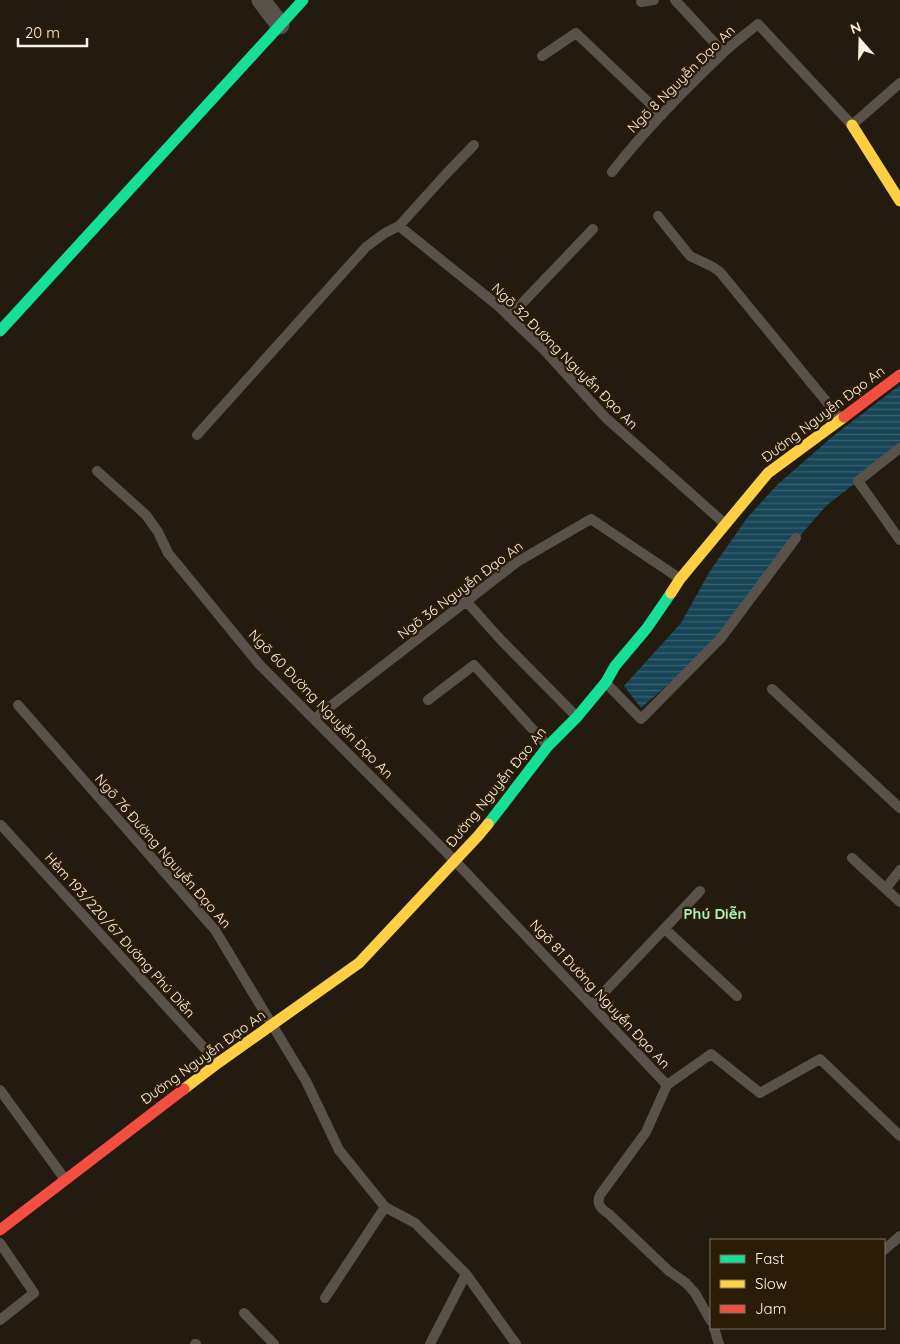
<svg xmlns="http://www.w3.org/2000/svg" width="900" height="1344" font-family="Quicksand,sans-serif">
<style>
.water{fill:url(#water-rules)}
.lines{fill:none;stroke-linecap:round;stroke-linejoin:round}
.lane{stroke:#59524b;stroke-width:10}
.street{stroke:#59524b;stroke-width:19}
.fast{stroke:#16e098;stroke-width:11}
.slow{stroke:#ffcf43;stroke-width:11}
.jam{stroke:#f24e42;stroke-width:11}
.labels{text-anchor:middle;stroke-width:5;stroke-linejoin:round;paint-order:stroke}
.street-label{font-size:14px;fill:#fdf2e6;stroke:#2b1c08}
.neighbourhood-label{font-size:15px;font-weight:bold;fill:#abf1bd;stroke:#2b1c08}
</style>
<defs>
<pattern id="water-rules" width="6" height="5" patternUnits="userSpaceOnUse" patternTransform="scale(1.25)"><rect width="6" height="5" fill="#174657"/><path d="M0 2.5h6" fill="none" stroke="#3a616f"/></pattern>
</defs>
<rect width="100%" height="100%" fill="#231b10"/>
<!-- water -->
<path class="water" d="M900,385V448L826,506L786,552L702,655L641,708L624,686L681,623L710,571L747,518L777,485L832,437Z"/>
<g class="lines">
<!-- lane -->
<path class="lane" d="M675,0L723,52
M641,2L654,0
M542,56L576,33L662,115
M612,172C645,130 683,91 722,54C733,43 746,34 758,24L852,125L900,83
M658,216L690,256L713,267L720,272L840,418
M399,226L496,304L544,350L606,418L724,523
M509,317L593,229
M197,435L366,247L385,233L399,226L446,174L474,145
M900,448L858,481L900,540
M97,471L146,515L158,532L168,553L259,664L455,861L667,1085
M466,601L501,640L576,716
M606,683L641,719L721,638L796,538
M772,689L900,808
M428,700L474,665L547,745
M18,705L215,930L306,1081L339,1150L385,1207L415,1223L466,1274L516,1344
M314,719L517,562L591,519L679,578
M1,825L217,1062
M852,858L900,902
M886,888L900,870
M665,929L737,996
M592,1005L700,891
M667,1085L646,1132L600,1195C596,1204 601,1209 609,1214L669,1271L686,1283L695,1293L711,1321
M667,1085L711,1054L760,1093L820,1059L900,1136
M0,1090L64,1178
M0,1243L34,1293L0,1320
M884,1250L900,1236
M325,1298L385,1207
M244,1313L274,1344
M714,1328L719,1344
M195,1344H196
M430,1344L466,1274"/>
<!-- street -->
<path class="street" d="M261,0L280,25"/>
<!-- fast -->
<path class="fast" d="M0,331L303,0
M488,824L548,746L577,717L606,682L615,666L647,628L671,593"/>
<!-- slow -->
<path class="slow" d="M852,125L900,201
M671,593L680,579L768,473L844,417
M184,1089L218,1063L359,963L478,836L488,824"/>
<!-- jam -->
<path class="jam" d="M844,417L900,375
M0,1230L184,1089"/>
</g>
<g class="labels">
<!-- street labels -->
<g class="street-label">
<text transform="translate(681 79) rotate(-45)" y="5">Ngõ 8 Nguyễn Đạo An</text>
<text transform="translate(565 356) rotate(45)" y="5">Ngõ 32 Đường Nguyễn Đạo An</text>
<text transform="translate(823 414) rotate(-37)" y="5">Đường Nguyễn Đạo An</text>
<text transform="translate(460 590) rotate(-37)" y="5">Ngõ 36 Nguyễn Đạo An</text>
<text transform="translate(321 704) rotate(46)" y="5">Ngõ 60 Đường Nguyễn Đạo An</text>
<text transform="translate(496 787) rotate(-51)" y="5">Đường Nguyễn Đạo An</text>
<text transform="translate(163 851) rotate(49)" y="5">Ngõ 76 Đường Nguyễn Đạo An</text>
<text transform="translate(120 935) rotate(48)" y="5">Hẻm 193/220/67 Đường Phú Diễn</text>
<text transform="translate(600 994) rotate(47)" y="5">Ngõ 81 Đường Nguyễn Đạo An</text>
<text transform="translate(203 1057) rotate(-36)" y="5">Đường Nguyễn Đạo An</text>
</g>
<!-- neighbourhood labels -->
<g class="neighbourhood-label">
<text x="715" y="919">Phú Diễn</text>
</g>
</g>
<!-- legend -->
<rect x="710" y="1239" width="175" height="90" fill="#2b1c08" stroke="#7f7261"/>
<rect x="720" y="1255" width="25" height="8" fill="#16e098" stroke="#7f7261"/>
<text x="755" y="1264" font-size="15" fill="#fdf2e6">Fast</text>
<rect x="720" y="1280" width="25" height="8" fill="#ffcf43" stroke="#7f7261"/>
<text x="755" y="1289" font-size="15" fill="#fdf2e6">Slow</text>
<rect x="720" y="1305" width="25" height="8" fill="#f24e42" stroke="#7f7261"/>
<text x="755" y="1314" font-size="15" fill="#fdf2e6">Jam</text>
<!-- north arrow -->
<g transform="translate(860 40) rotate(340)" stroke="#2b1c08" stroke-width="4" paint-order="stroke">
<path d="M0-4L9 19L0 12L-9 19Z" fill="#fdf2e6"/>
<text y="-8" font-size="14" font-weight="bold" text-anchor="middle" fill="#fdf2e6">N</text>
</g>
<!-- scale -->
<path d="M18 38v8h69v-8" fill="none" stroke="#fdf2e6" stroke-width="2.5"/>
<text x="25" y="38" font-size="15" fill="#fdf2e6" stroke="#2b1c08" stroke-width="4" paint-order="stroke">20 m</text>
</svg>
